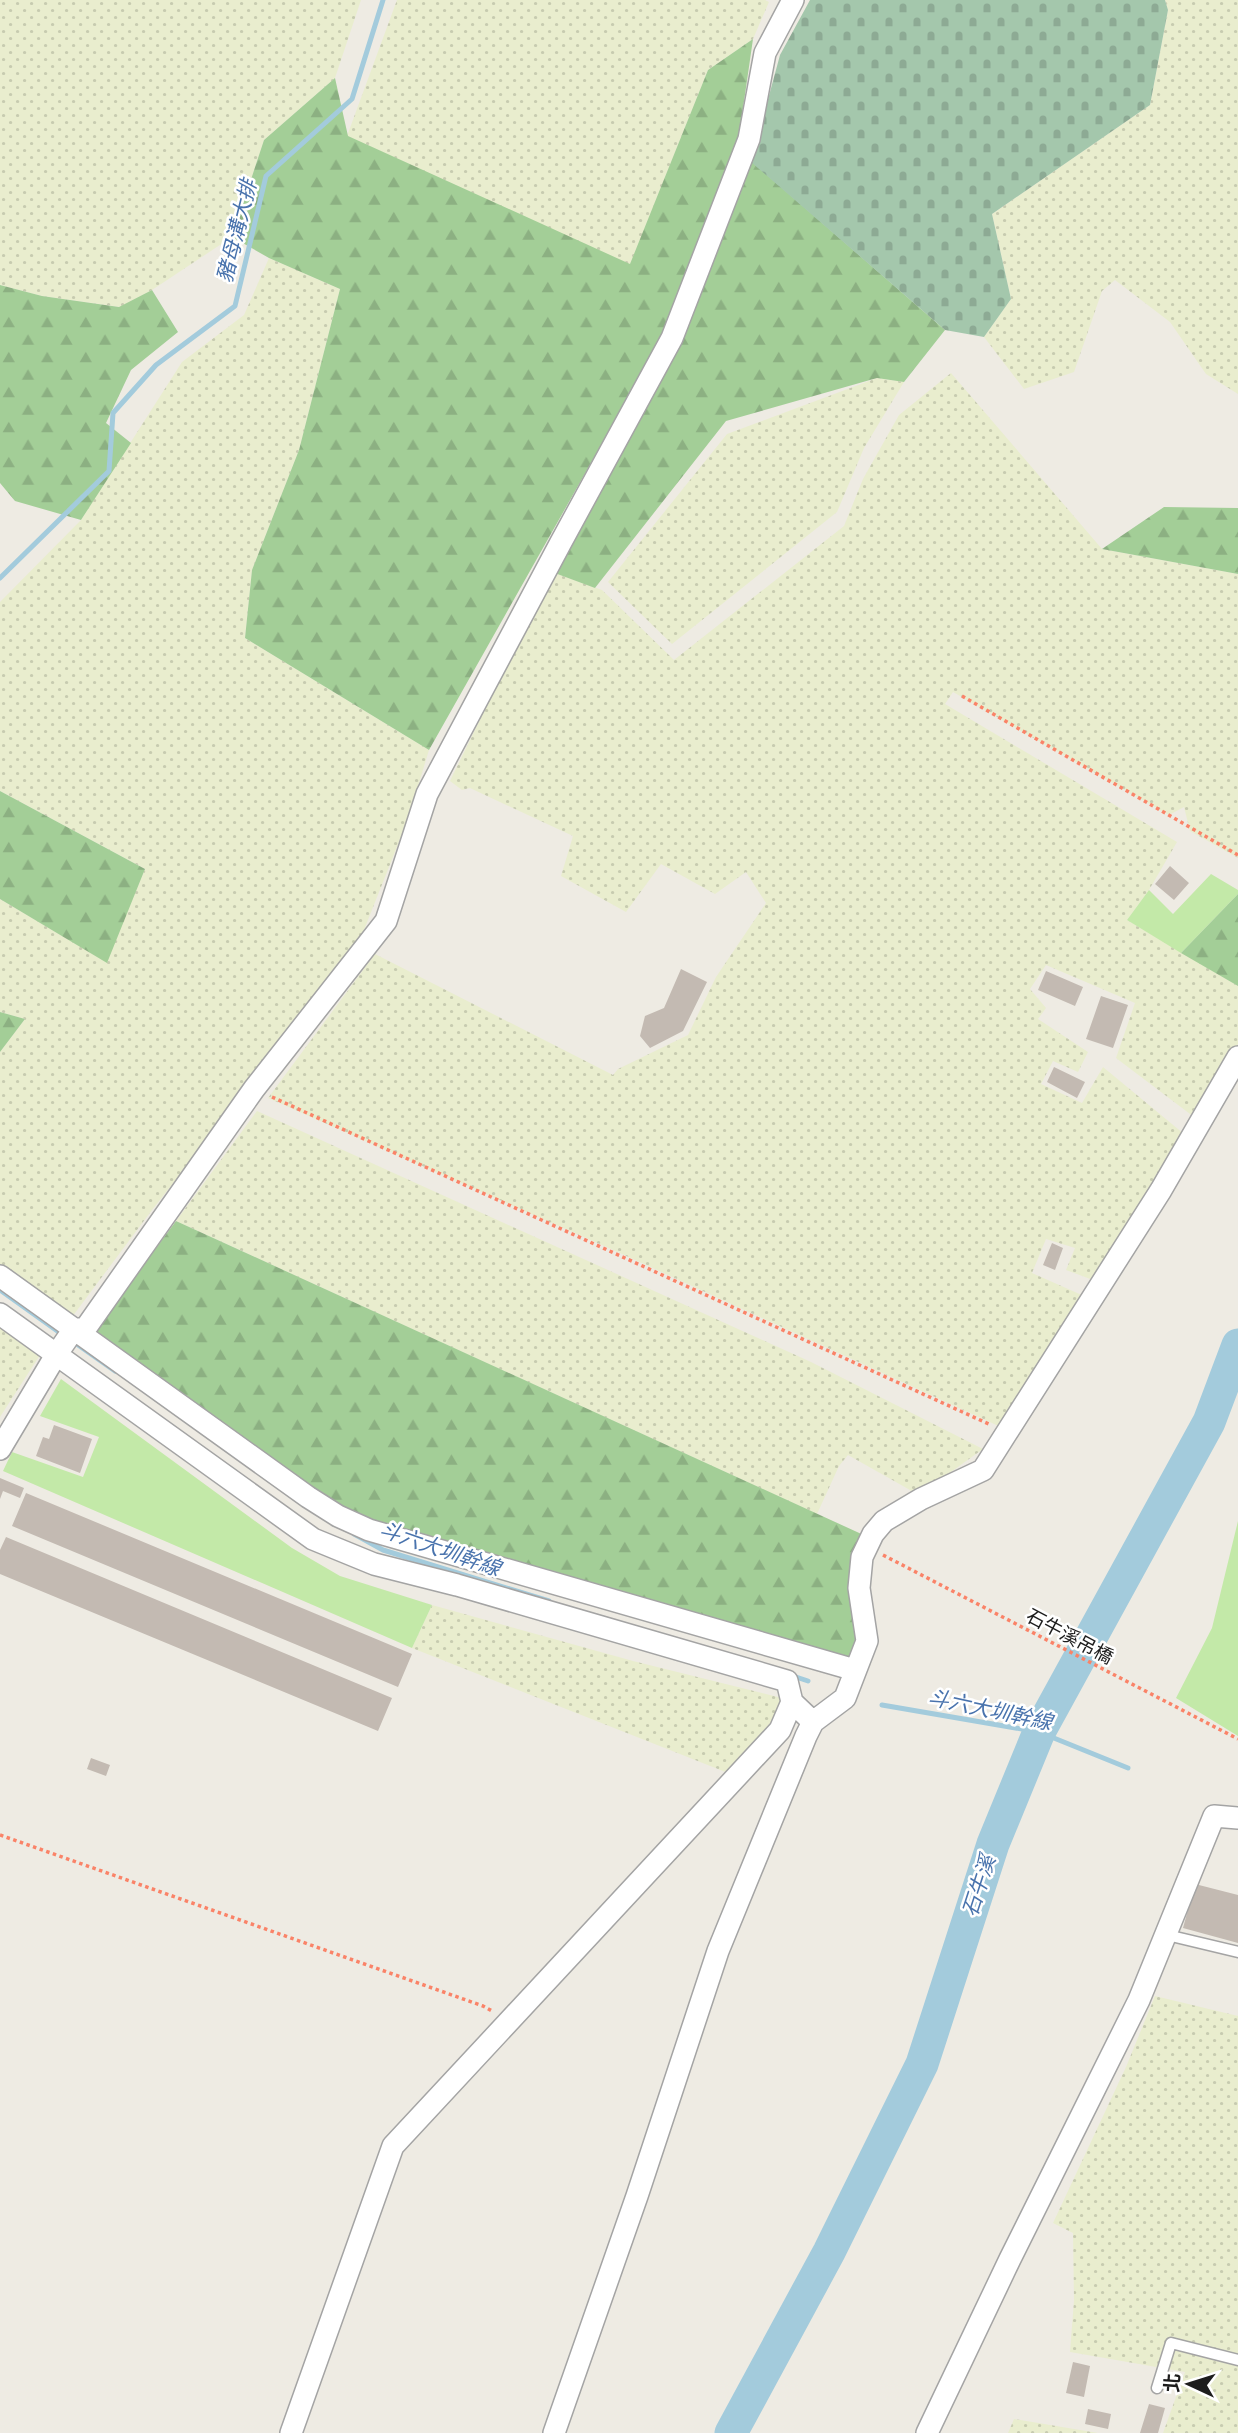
<svg xmlns="http://www.w3.org/2000/svg" width="1238" height="2433" font-family="'Asap Condensed','Noto Sans TC',sans-serif">
<style>
.farmland{fill:url(#farmland-dots)}
.grass{fill:#c3e9a8}
.forest{fill:url(#forest-firs)}
.cemetery{fill:url(#cemetery-stones)}
.lines{fill:none;stroke-linecap:round;stroke-linejoin:round}
.stream{stroke:#a3cbdc;stroke-width:5}
.river{stroke:#a3cbdc;stroke-width:33}
.building{fill:#c3bab2}
.lane-casing{stroke:#a4a4a4;stroke-width:13}
.street-casing{stroke:#a4a4a4;stroke-width:24}
.path{stroke:#fa8368;stroke-width:3.5;stroke-dasharray:3.5 3.5;stroke-linecap:butt}
.lane{stroke:#fff;stroke-width:10}
.street{stroke:#fff;stroke-width:21}
.labels{text-anchor:middle;stroke-width:5;stroke-linejoin:round;paint-order:stroke}
.street-label{font-size:19px;fill:#1d1d1d;stroke:#fff}
.water-label{font-size:21px;font-style:italic;fill:#4973ad;stroke:#fff}
</style>
<defs>
<pattern id="farmland-dots" width="8" height="8" patternUnits="userSpaceOnUse" patternTransform="scale(1.75)"><rect width="8" height="8" fill="#e9edce"/><path d="M2 2h.1M6 6h.1" fill="none" stroke="#c7cbb0" stroke-width="1.8" stroke-linecap="round"/></pattern>
<pattern id="forest-firs" width="22" height="20" patternUnits="userSpaceOnUse" patternTransform="scale(1.75)"><rect width="22" height="20" fill="#a3ce97"/><path d="M5 1l3.5 6h-7zM16 11l3.5 6h-7z" fill="#8cb082"/></pattern>
<pattern id="cemetery-stones" width="16" height="16" patternUnits="userSpaceOnUse" patternTransform="scale(1.75)"><rect width="16" height="16" fill="#a4c7ac"/><path d="M2 7V4a2 2 0 0 1 4 0v3zM10 15v-3a2 2 0 0 1 4 0v3z" fill="#8daa94"/></pattern>
</defs>
<rect width="100%" height="100%" fill="#eeebe3"/>
<!-- farmland -->
<path class="farmland" d="M0,0H361L335,78L264,140L232,237L152,290L120,307L42,296L0,285Z
M397,0H765L769,2L753,39L708,70L630,265L347,136Z
M1165,0H1238V394L1206,374L1170,322L1115,280L1102,291L1074,372L1024,389L984,337L1011,299L992,214L1150,105L1168,10Z
M269,258L340,289L299,450L252,570L245,638L429,750L408,819L362,935L251,1084L152,1210L72,1317L0,1266V1052L25,1019L0,1012V899L106,962L145,869L0,791V602L81,520L182,362L244,315Z
M951,373L1102,549L1238,574V858L1190,831L1184,807L1169,815L953,692L945,704L1177,842L1149,890L1127,920L1238,986V1044L1194,1117L1116,1058L1135,1003L1046,965L1030,989L1046,1008L1038,1019L1088,1052L1078,1072L1053,1061L1041,1084L1082,1103L1103,1067L1184,1134L1093,1280L1066,1270L1075,1248L1046,1239L1032,1273L1084,1296L1005,1429L611,1249L268,1098L375,954L613,1075L618,1069L688,1035L716,977L766,903L746,872L715,894L661,864L626,912L561,876L573,836L470,788L462,790L450,781L552,572L602,590L674,660L844,526L863,479L899,415Z
M877,378L904,382L864,448L837,512L672,644L608,582L727,434Z
M257,1111L811,1362L983,1449L916,1497L910,1490L848,1455L839,1466L817,1514L176,1221Z
M0,1326L40,1355L0,1417Z
M432,1605L633,1661L782,1698L783,1709L733,1775L412,1648Z
M1155,1996L1238,2016V2433H1163L1185,2372L1070,2352L1074,2300L1073,2233L1053,2223L1126,2067Z
M1014,2419L1098,2433H1008Z"/>
<!-- grass -->
<path class="grass" d="M1211,874L1238,890V894L1181,953L1127,920L1149,890L1173,914Z
M61,1379L292,1548L340,1576L432,1605L412,1648L3,1471L12,1452L83,1477L99,1437L40,1416Z
M1238,1521V1736L1176,1698L1212,1628Z"/>
<!-- forest -->
<path class="forest" d="M753,39L739,136L662,337L429,750L245,638L252,570L299,450L340,289L269,258L232,237L264,140L335,78L348,136L630,264L708,70Z
M751,161L945,330L904,382L877,378L726,421L595,588L552,572L683,340Z
M0,285L42,296L119,307L152,290L178,332L131,370L106,423L131,443L81,520L15,501L0,483Z
M1164,507L1238,508V574L1102,549Z
M0,791L145,869L107,963L0,899Z
M1238,894V986L1181,953Z
M0,1012L25,1019L0,1052Z
M176,1221L868,1537L871,1641L855,1670L382,1527L328,1501L91,1336Z"/>
<!-- cemetery -->
<path class="cemetery" d="M810,0H1165L1168,10L1150,105L992,214L1011,299L984,337L945,330L751,162L780,55Z"/>
<g class="lines">
<!-- stream -->
<path class="stream" d="M0,578L109,471L113,413L156,365L235,306L266,176L352,99L383,0
M0,1290L63,1335
M71,1340L115,1371
M354,1534L383,1550L549,1601
M790,1675L808,1681
M882,1705L1039,1732L1128,1768"/>
<!-- river -->
<path class="river" d="M731,2433L829,2252L922,2064L993,1844L1039,1732L1209,1422L1238,1345"/>
</g>
<!-- building -->
<path class="building" d="M1170,866L1189,883L1174,900L1155,884Z
M681,969L707,982L683,1031L650,1048L640,1036L645,1016L664,1008Z
M1046,971L1083,987L1075,1006L1038,990Z
M1101,996L1128,1005L1113,1048L1086,1039Z
M1054,1067L1085,1082L1077,1098L1047,1082Z
M1052,1243L1063,1248L1055,1270L1043,1265Z
M54,1425L92,1439L80,1473L36,1456L43,1437L49,1439Z
M0,1478L24,1488L20,1498L3,1491L0,1499Z
M26,1493L412,1654L398,1687L12,1526Z
M6,1537L392,1698L378,1731L0,1574V1550Z
M91,1758L110,1765L106,1776L87,1769Z
M1195,1884L1238,1895V1943L1183,1928Z
M1073,2362L1090,2366L1084,2397L1066,2393Z
M1149,2404L1165,2408L1158,2433H1140Z
M1088,2409L1111,2414L1108,2429L1085,2424Z"/>
<g class="lines">
<!-- lane casing -->
<g class="lane-casing">
<path id="lane" d="M1167,1935L1238,1952
M1157,2388L1171,2343L1238,2360"/>
</g>
<!-- street casing -->
<g class="street-casing">
<path id="street" d="M0,1276L308,1497L338,1516L369,1530L855,1670
M0,1314L313,1539L374,1564L457,1585L787,1681L792,1702L813,1722
M0,1449L56,1355L74,1329H85L254,1089L386,921L427,794L560,544L672,338L749,139L765,53L793,0
M291,2433L393,2146L780,1730L792,1702
M554,2433L637,2196L718,1951L806,1736L813,1722L845,1698L867,1641L859,1588L862,1557L873,1534L884,1521L921,1499L983,1470L1161,1190L1238,1057
M927,2433L1010,2259L1139,2000L1214,1816L1238,1818"/>
</g>
<!-- path -->
<path class="path" d="M962,696L1238,855
M272,1097L991,1425
M883,1555L1238,1739
M0,1835L483,2006L494,2012"/>
<!-- lane -->
<use href="#lane" class="lane"/>
<!-- street -->
<use href="#street" class="street"/>
</g>
<g class="labels">
<!-- street labels -->
<g class="street-label">
<text transform="translate(1070 1636) rotate(28)" y="7">石牛溪吊橋</text>
</g>
<!-- water labels -->
<g class="water-label">
<text transform="translate(237 231) rotate(-76)" y="7">豬母溝大排</text>
<text transform="translate(440 1549) rotate(19)" y="7">斗六大圳幹線</text>
<text transform="translate(990 1710) rotate(12)" y="7">斗六大圳幹線</text>
<text transform="translate(979 1886) rotate(-72)" y="7">石牛溪</text>
</g>
</g>
<!-- north arrow -->
<g transform="translate(1189 2384) rotate(274)" stroke="#ffffff" stroke-width="5" paint-order="stroke">
<path d="M0-5L12 26L0 18L-12 26Z" fill="#1d1d1d"/>
<text y="-10" font-size="19" font-weight="bold" text-anchor="middle" fill="#1d1d1d">北</text>
</g>
</svg>
